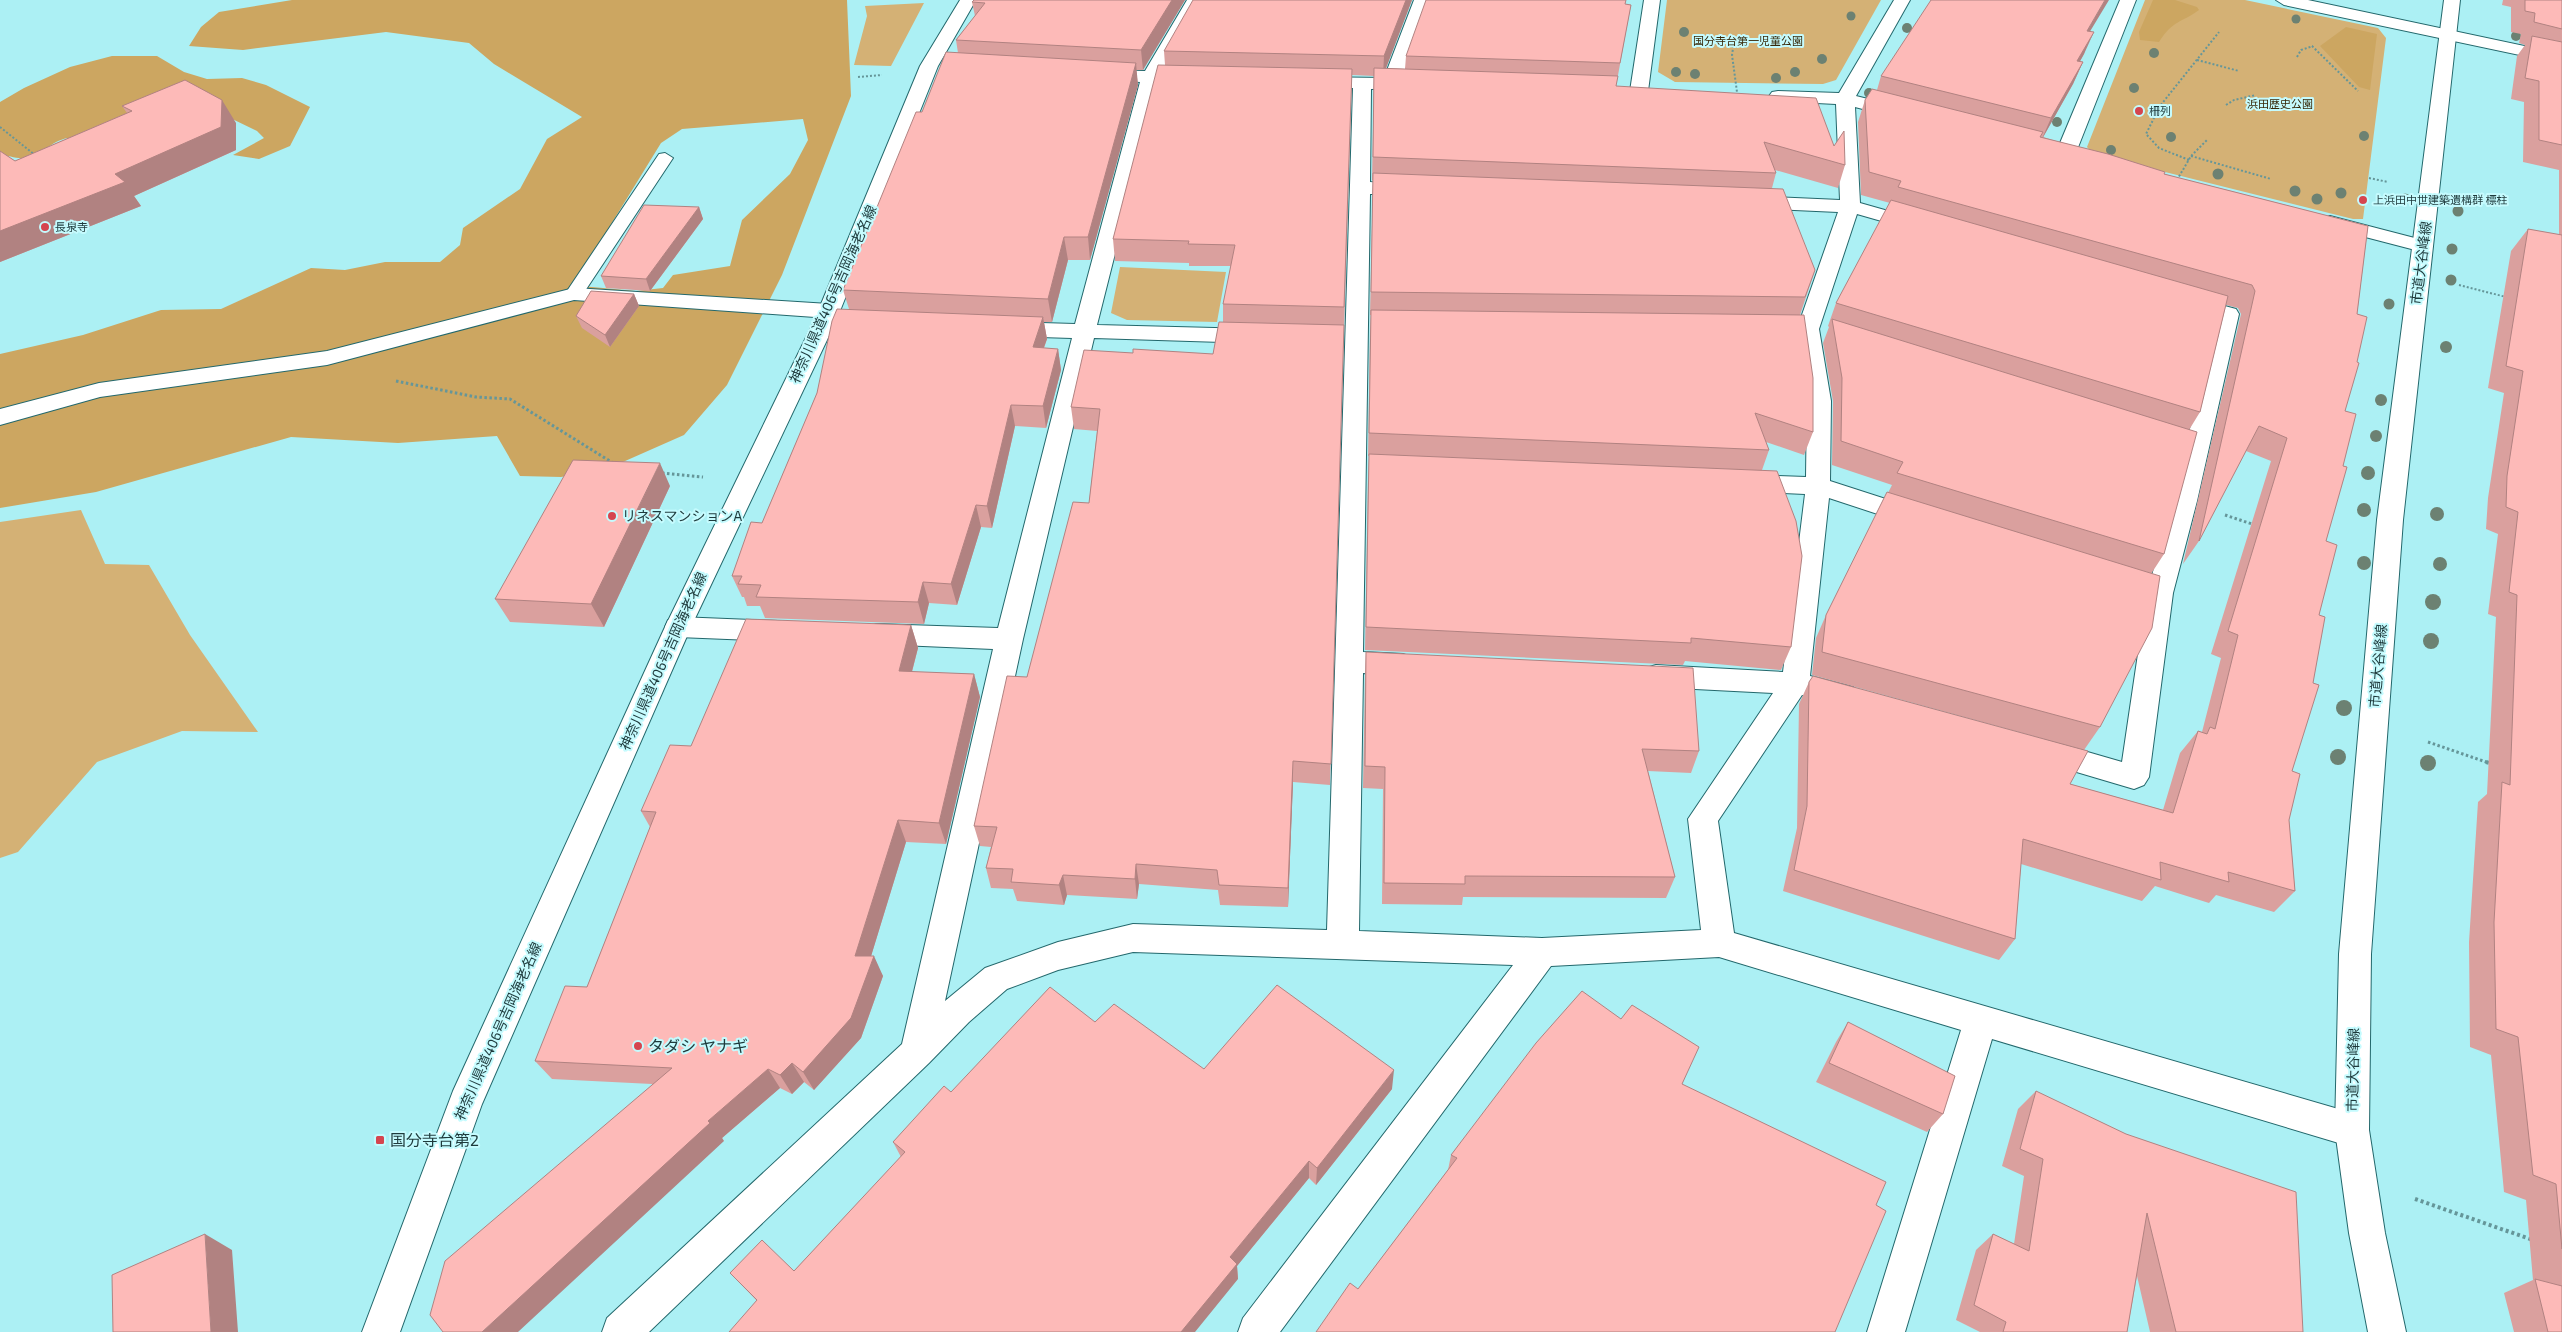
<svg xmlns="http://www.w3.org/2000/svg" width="2562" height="1332" font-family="'Exo 2','Noto Sans JP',sans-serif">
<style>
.green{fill:#d4b175}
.forest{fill:#cca661;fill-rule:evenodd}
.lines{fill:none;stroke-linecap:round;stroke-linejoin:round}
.lane-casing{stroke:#23686c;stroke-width:2}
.street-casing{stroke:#23686c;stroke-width:2}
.secondary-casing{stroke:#23686c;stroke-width:2}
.path-far2{stroke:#659699;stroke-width:2;stroke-dasharray:2 2;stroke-linecap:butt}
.path-far1{stroke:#659699;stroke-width:3;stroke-dasharray:2.5 2.5;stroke-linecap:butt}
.path{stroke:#659699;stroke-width:4;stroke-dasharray:3 3;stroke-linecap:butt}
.lane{fill:#fff;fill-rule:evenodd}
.street{fill:#fff;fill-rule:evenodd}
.secondary{fill:#fff;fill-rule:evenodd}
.tree{fill:#6c8172}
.wall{fill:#daa09e}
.shaded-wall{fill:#b18281}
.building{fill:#fdbab8;stroke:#b18281}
.poi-dot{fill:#d5454f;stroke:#c5fbfe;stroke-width:2}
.labels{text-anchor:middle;stroke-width:4;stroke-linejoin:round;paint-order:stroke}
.far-park-label{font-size:11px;fill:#372707;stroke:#c5fbfe}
.far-poi-label{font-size:11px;fill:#1e3a3c;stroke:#c5fbfe;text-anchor:start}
.street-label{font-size:14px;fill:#1e3a3c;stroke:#c5fbfe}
.poi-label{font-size:14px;fill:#1e3a3c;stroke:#c5fbfe;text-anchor:start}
.near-poi-label{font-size:16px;fill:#1e3a3c;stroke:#c5fbfe;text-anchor:start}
</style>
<rect width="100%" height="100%" fill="#acf0f4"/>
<!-- green -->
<path class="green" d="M1667,0H1881L1836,80L1823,84L1675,82L1658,72Z
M2145,0H2245L2378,28L2386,38L2363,219H2353L2093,154L2087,147Z
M924,3L891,66L854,65L867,16L865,6Z
M1120,267L1226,272L1217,322L1127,320L1111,313Z
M81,510L105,564L149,565L190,635L258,732L182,731L97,762L18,852L0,858V522Z"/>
<!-- forest -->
<path class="forest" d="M292,0H847L851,96L782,275L727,385L684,435L607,469L561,477L520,476L497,436L398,443L291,437L96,492L0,508V354L83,335L161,310L221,309L311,268L345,270L385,262H440L460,245L463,228L520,189L547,139L582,117L494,64L469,43L386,32L243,50L189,46L201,27L219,12ZM803,119L808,140L790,174L742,220L730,266L673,275L663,288L636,291L581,286L578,278L661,143L682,129Z
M2153,0H2175L2197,7L2199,10C2181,23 2173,20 2159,42L2140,40L2139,32Z
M2346,27L2377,34L2370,90L2359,87L2320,46Z
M112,56H157L184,72L207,79L242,78L266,85L310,107L290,146L259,159L233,155L264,138L257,131L193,100L62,145L68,138C52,140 40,157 24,158C17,159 7,155 0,155V102L24,88L70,67Z"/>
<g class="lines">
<!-- lane casing -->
<g class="lane-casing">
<path id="lane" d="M665,153L673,158L583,294L581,298H567L565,294L659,154Z"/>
</g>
<!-- street casing -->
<g class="street-casing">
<path id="street" d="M1187,0H1203L1162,72L1199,75L1202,79L1199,83H1158L1097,325L1254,329L1262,331L1265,336L1262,341L1254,343L1094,338L1023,639L945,1001L985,968L1058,942L1133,924L1327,930L1353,88L1313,87L1307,86L1304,82L1307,78L1313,77L1384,78L1414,0H1430L1402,78L1416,80L1419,84L1416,88L1371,89L1370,182L1418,186L1421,190L1418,194H1370L1363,652L1403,654L1413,658L1417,665L1413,672L1403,676L1363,673L1359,931L1542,938L1701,930L1688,819L1773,693L1656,687L1646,684L1642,676L1646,668L1656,665L1783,672L1805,494L1745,491L1736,489L1733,483L1736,477L1745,475L1806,477L1807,401L1797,329L1838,212L1751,208L1744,206L1741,202L1744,198L1751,196L1840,200L1836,104L1778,101L1772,100L1769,96L1772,92L1778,91L1839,93L1894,0H1910L1856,96L1908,109L1910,113L1908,117L1901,119L1855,107L1860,203L1927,222L1930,226L1927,230L1920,232L1857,214L1819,329L1831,401L1830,481L1926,512L1930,518L1926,524L1917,527L1829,498L1810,676L1853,687L1857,695L1853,703L1843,706L1802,695L1718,821L1734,933L2352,1113L2364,1118L2369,1130L2364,1142L2352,1147L1992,1039L1905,1332H1867L1961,1030L1719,957L1551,966L1280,1332H1238L1243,1318L1513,965L1133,952L1058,970L1007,989L969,1022L929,1063L649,1332H602L607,1318L902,1044L993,649L876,644L866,641L863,634L866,627L876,624L998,628L1072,338L1008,336L1000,334L997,329L1000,324L1008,322L1075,324L1140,82L1095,79L1092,75L1095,71L1101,70L1145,71Z
M1644,0H1660L1648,91L1645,95H1633L1630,91Z
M2120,0H2136L2075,155L2072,159H2058L2055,155Z
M2276,0H2308L2562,54V64L2284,5Z
M2330,216L2430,242L2433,246L2430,250L2423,252L2323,226L2320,222L2323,218Z
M574,288L829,304L837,306L840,311L837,316L829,318L574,300L327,365L100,397L0,425V409L99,383L327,351Z
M2187,296L2236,309L2239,314L2197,501L2173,593L2149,777L2144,785L2134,789L2036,760L2032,752L2036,744L2046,740L2122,762L2147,593L2173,501L2216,318L2179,308L2176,303L2179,298Z
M678,617L778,621L788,624L791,631L788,638L778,641L678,637L668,634L665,627L668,620Z"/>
</g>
<!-- secondary casing -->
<g class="secondary-casing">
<path id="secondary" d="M960,0H976L938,66L836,321L691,627L482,1104L400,1332H362L453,1091L665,627L814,321L920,66Z
M2444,0H2460L2403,520L2371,954L2369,1130L2385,1233L2406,1332H2368L2349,1233L2335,1130L2339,954L2377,520Z"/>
</g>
<!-- path-far2 -->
<path class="path-far2" d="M1734,42L1732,55L1737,92
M2312,46L2358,91
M2297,57L2301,50L2313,46
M2197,60L2239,71
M858,77L882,75
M2226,105L2234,100L2256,95
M0,127L35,155
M2191,156L2271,179
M2189,160L2159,148L2146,134L2160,106L2219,32
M2369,178L2388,182
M2177,180L2191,156L2208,139
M2459,285L2506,297"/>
<!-- path-far1 -->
<path class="path-far1" d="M396,381L476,397L510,399L613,463
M662,473L703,477
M2225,515L2255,525
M2428,742L2489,763"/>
<!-- path -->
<path class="path" d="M2486,762L2493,764
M2415,1199L2533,1240"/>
<!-- lane -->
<use href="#lane" class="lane"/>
<!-- street -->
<use href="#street" class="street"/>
<!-- secondary -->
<use href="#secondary" class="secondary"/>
</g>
<!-- trees -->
<g class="tree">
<circle cx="1851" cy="16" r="4.5"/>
<circle cx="2296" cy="19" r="4.5"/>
<circle cx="1907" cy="28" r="5"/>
<circle cx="1684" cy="32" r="5"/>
<circle cx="2516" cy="36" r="5"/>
<circle cx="2154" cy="53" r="5"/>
<circle cx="1822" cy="59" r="5"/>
<circle cx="1676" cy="72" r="5"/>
<circle cx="1795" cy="72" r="5"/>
<circle cx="1695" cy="74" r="5"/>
<circle cx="1776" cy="78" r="5"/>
<circle cx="2134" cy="88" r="5"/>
<circle cx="1869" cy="93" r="5"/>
<circle cx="2057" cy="122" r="5"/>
<circle cx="2364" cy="136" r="5"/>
<circle cx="2171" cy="137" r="5"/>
<circle cx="2111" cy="150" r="5"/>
<circle cx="2218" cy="174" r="5.5"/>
<circle cx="2295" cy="191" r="5.5"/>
<circle cx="2341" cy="193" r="5.5"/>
<circle cx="2317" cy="199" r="5.5"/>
<circle cx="2405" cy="199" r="5.5"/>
<circle cx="2458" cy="211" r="5.5"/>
<circle cx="2452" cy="249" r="5.5"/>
<circle cx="2451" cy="280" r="5.5"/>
<circle cx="2389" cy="304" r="5.5"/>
<circle cx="2446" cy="347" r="6"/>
<circle cx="2381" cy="400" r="6"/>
<circle cx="2376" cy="436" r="6"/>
<circle cx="2368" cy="473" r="7"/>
<circle cx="2364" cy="510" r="7"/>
<circle cx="2437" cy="514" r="7"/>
<circle cx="2364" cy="563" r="7"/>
<circle cx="2440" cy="564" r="7"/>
<circle cx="2433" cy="602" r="8"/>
<circle cx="2431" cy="641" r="8"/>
<circle cx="2344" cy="708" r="8"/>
<circle cx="2338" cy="757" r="8"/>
<circle cx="2428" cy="763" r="8"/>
</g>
<!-- wall -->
<path class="wall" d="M1185,0L1143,70H1136L1138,85L1090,260H1068L1052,322H1044L1047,339L1044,348L1058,349L1061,370L1046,428L1015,426L992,528L981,527L957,605L929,603L924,624L765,618L760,606H747L744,597H742L732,576L762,523L817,393L849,309L843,290L922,112L958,53L956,40L975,16L972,2Z
M1412,0L1386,68L1405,69L1406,56L1625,4L1631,5L1616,86L1834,146L1845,165L1838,188L1775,170L1776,173L1772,188L1815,270L1800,315L1813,432L1804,455L1766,442L1769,450L1762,470L1791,647L1781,670L1685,661L1683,665L1365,650L1368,477L1369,456H1368L1370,333L1371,315H1370L1373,180H1372L1374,76L1352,75L1330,785L1293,782L1288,907L1220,905L1218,890L1139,884L1137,899L1067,895L1064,905L1017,901L1013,889L991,888L986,868L991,847L980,846L974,826L1089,503L1097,431L1074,429L1071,407L1133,353L1213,354L1223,322V304L1231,266H1189V263L1115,261L1113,239L1165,65L1164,51Z
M2503,0H2562V1332H2514L2504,1293L2533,1280L2526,1200L2504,1192L2491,1055L2470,1047L2469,942L2478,802L2487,794L2496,617L2488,614L2498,534L2486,529L2488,498L2504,393L2488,388L2511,251L2528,229L2559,235V170L2523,162L2524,102L2511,99L2517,56L2525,45L2519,43L2521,34L2511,32V7L2502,5Z
M2090,31L2084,54L2080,61L2083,62L2073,84L2043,137L2164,174L2368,226L2345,411L2343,466L2326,541L2319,615L2292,771L2289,820L2295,891L2274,912L2216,895L2209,903L2155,886L2142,901L2021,864L2015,939L1999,960L1783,891L1797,828L1799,704L1809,682L2070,784L2163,810L2180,753L2198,731L2202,732L2221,658L2211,654L2271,461L2246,451L2199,541L2183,564L2241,314L2238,308L2226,305L2200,412L2189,430L2164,554L2151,574L2100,727L2084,750L1812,675L1816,638L1826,615L1892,485L1832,465L1833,401L1823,343L1829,327L1828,326L1836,303L1890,203L1861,195L1858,122L1865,100L1877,90L1881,76Z
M122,106L236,123V150L134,196L141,206L0,262V151L15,161L127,113Z
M699,207L703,219L650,291L606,288L601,276Z
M634,294L639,306L610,347L582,328L576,316Z
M670,486L604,627L510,622L495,599Z
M911,625L918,648L912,672L974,674L980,697L946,844L906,842L871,956L883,976L861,1038L814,1090L804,1082L792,1094L780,1088L722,1138L724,1141L652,1084L552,1079L535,1061L587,987L650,827L641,811L691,746Z
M1366,652L1699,751L1691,773L1648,771L1675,877L1666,898L1463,897L1462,905L1382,904L1383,789L1363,788L1365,675Z
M1095,1022L1204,1069L1392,1089L1316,1185L1309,1178L1237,1266L1238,1279L757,1301L730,1273L794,1271L901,1157L893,1142L951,1092Z
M1848,1022L1943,1114L1927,1132L1816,1082L1836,1042Z
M1682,1084L1876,1205L1358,1289L1448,1170L1451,1155Z
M2036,1091L2303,1332H2150L2137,1276L2127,1332H1980L1956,1320L1976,1250L1993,1234L2014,1244L2024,1176L2002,1166L2018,1109Z"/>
<!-- shaded-wall -->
<path class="shaded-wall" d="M1172,0H1185L1143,70L1141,50Z
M1406,0H1412L1383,76L1384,56Z
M2105,0H2109L2077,53L2087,31Z
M2094,32L2084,54L2068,83L2077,61Z
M2083,62L2073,84L2041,141L2051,118Z
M1136,63L1138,85L1090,260L1088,237Z
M222,100L236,123V150L134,196L141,206L0,262V231L115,174Z
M699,207L703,219L650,291L646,279Z
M1064,237L1068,260L1052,322L1048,299Z
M634,294L639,306L610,347L605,335Z
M1043,317L1047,339L1036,369L1033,347Z
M1058,349L1061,370L1046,428L1043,406Z
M1011,405L1015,426L992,528L987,506Z
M660,463L670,486L604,627L591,604Z
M976,505L981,527L957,605L951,584Z
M923,582L929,603L924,624L918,602Z
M911,625L918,648L906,694L899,671Z
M974,674L980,697L946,844L939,823Z
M1293,761V782L1288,907V888Z
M898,820L906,842L865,976L855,956Z
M1136,864L1139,884L1137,899L1135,879Z
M1063,875L1067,895L1064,905L1059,885Z
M874,956L883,976L861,1038L814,1090L803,1072Z
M792,1063L804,1082L792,1094L780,1075Z
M768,1069L780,1088L722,1138L724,1141L518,1332H482L708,1121Z
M1394,1070L1392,1089L1316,1185L1317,1168Z
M1309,1161V1178L1237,1266L1238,1279L1195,1332H1181L1230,1257Z
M205,1234L232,1250L238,1332H211Z"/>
<!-- building -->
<path class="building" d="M974,0H1172L1141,50L956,40L985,3L972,2Z
M1193,0H1406L1384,56L1164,51Z
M1426,0H1626L1625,4L1631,5L1620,63L1406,56Z
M1931,0H2105L2087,31L2094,32L2077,61L2083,62L2051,118L1881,76Z
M2525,0H2562V29L2534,22L2535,13L2525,11Z
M2532,36L2562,42V145L2539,140V81L2525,78Z
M946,52L1136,63L1088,237H1064L1048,299L843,290L916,112H922Z
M1158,65L1352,69L1344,307L1223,304L1235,245L1188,244L1189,241L1113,239Z
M1374,68L1618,76L1616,86L1816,98L1834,146L1844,131L1845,165L1764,142L1776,173L1373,157Z
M185,80L222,100L221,127L115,174L125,182L0,231V151L15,161L132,111L122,106Z
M1872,89L2043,132L2040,137L2108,154L2165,172L2164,174L2368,226L2357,314L2367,317L2357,362L2359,363L2345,411L2356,414L2343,466L2347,467L2326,541L2337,545L2319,615L2325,617L2313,683L2319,685L2292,771L2300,774L2289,820L2295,891L2228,872L2229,882L2160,862L2161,880L2023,839L2015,939L1794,870L1807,806L1809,682L1813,676L2088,751L2070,784L2173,813L2198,731L2207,734L2210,727L2215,729L2238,635L2228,631L2287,438L2259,426L2199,541L2255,291L2252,285L1898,187L1901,181L1869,172L1865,100Z
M1373,173L1783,189L1815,270L1805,297L1371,292Z
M1891,200L2228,296L2200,412L1836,303Z
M644,205L699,207L646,279L601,276Z
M2528,229L2562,235V1249L2556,1184L2533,1175L2518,1037L2496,1029L2494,922L2502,782L2510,785L2517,595L2509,592L2518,512L2506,507L2507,476L2523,371L2506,366Z
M591,291L634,294L605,335L576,316Z
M837,309L1043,317L1033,347L1058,349L1043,406L1011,405L987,506L976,505L951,584L923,582L918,602L756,597L761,585L738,584L742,576H732L751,522L762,523L817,393L832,321Z
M1371,310L1804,315L1813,378V432L1755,413L1769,450L1369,433Z
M1832,319L2197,432L2164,554L1897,473L1903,462L1841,441L1842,378Z
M1219,322L1344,325L1331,764L1293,761L1288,888L1219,885L1217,870L1136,864L1135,879L1063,875L1059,885L1011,882L1013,869L986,868L997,827L974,826L1007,676L1027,677L1073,502L1089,503L1100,409L1071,407L1084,350L1133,353V349L1213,354Z
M1369,454L1777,471L1796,521L1802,556L1791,647L1691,638V643L1366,627Z
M573,460L660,463L591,604L495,599Z
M1887,492L2160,576L2152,628L2100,727L1822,652L1826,615Z
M746,619L911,625L899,671L974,674L939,823L898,820L855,956H874L851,1018L803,1072L792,1063L780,1075L768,1069L708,1121L710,1123L482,1332H443L430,1315L445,1261L672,1068L535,1061L565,986L587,987L656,812L641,811L670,745L691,746Z
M1366,652L1693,668L1699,751L1642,749L1675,877L1465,876V884L1384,883L1385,767L1365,766Z
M1277,985L1394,1070L1317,1168L1309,1161L1230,1257L1237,1264L1181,1332H729L757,1300L730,1273L762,1240L794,1271L905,1152L893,1142L944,1086L951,1092L1050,987L1095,1022L1114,1004L1204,1069Z
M1582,991L1621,1019L1632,1005L1699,1047L1682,1084L1886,1182L1876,1205L1886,1211L1835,1332H1316L1350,1283L1358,1289L1457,1158L1451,1155L1536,1043Z
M1848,1022L1955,1076L1943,1114L1829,1063Z
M2036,1091L2126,1134L2296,1192L2303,1332H2176L2147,1213L2127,1332H2003L2006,1322L1974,1305L1993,1234L2029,1251L2043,1159L2020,1149Z
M205,1234L211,1332H113L112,1275Z
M2535,1279L2562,1286V1332H2548Z"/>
<!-- markers -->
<g class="poi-dot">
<circle cx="2139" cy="111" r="5"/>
<circle cx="2363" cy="200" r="5"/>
<circle cx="45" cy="227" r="5"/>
<circle cx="612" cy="516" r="5"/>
<circle cx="638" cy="1046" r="5"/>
<rect x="375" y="1135" width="10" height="10" rx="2.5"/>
</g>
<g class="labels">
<!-- far-park labels -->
<g class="far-park-label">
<text x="1748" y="45">国分寺台第一児童公園</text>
<text x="2280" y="108">浜田歴史公園</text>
</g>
<!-- far-poi labels -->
<g class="far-poi-label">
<text x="2149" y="115">柵列</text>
<text x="2373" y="204">上浜田中世建築遺構群 標柱</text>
<text x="55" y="231">長泉寺</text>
</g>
<!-- street labels -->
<g class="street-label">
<text transform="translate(2421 263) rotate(-83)" y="5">市道大谷峰線</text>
<text transform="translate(833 294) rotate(-66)" y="5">神奈川県道406号吉岡海老名線</text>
<text transform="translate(663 661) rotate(-66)" y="5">神奈川県道406号吉岡海老名線</text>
<text transform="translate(2378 666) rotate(-85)" y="5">市道大谷峰線</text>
<text transform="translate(498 1031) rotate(-66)" y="5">神奈川県道406号吉岡海老名線</text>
<text transform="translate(2353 1070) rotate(-89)" y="5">市道大谷峰線</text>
</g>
<!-- poi labels -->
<g class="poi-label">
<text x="622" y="521">リネスマンションA</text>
</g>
<!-- near-poi labels -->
<g class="near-poi-label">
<text x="648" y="1052">タダシ ヤナギ</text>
<text x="390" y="1146">国分寺台第2</text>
</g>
</g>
</svg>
